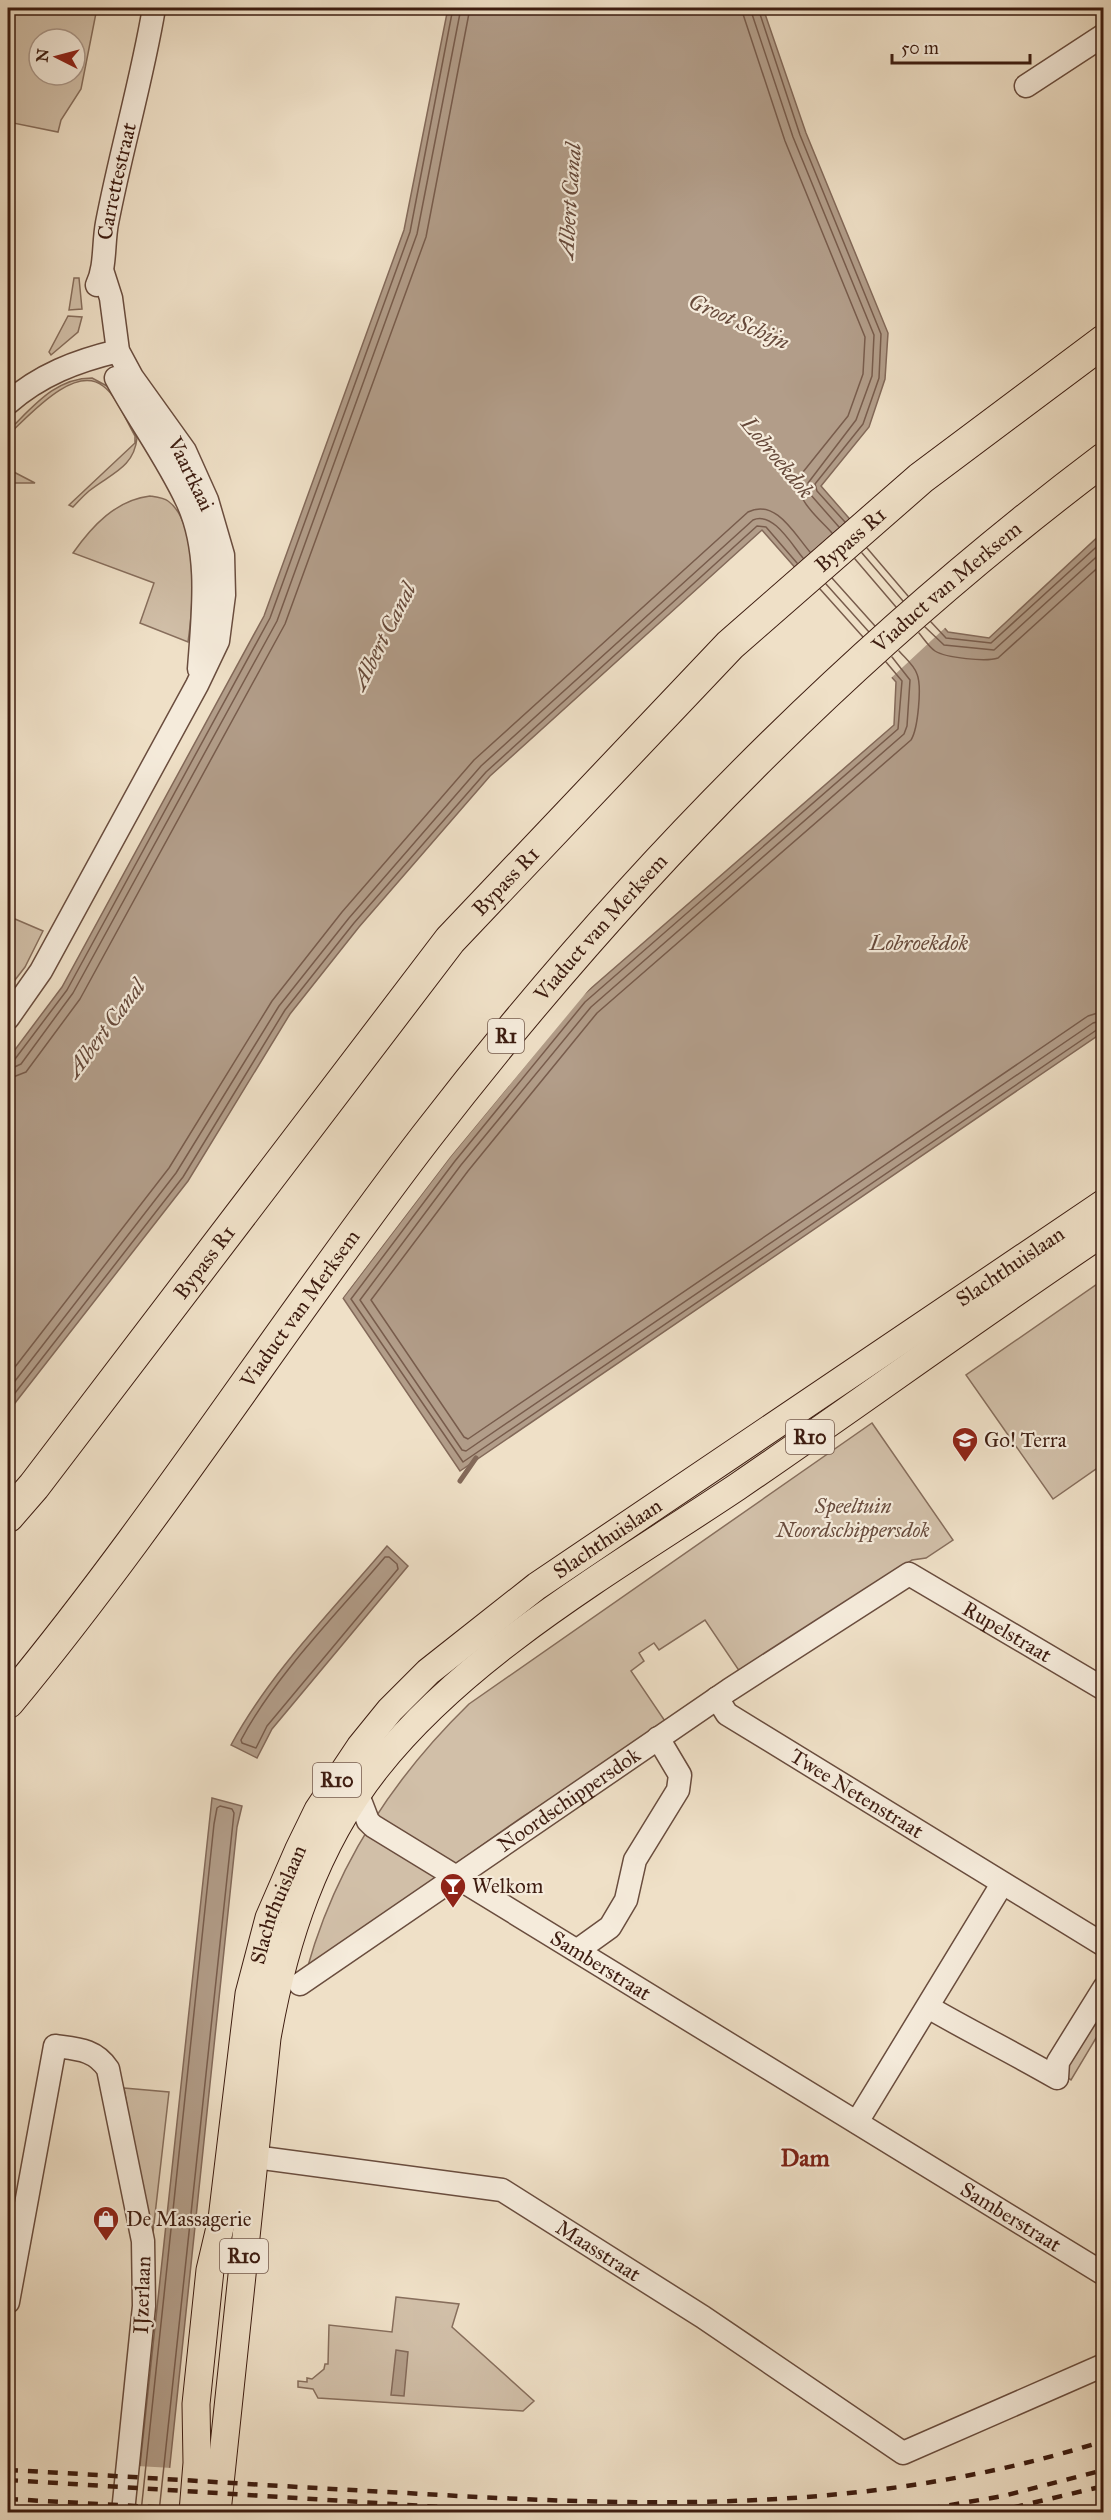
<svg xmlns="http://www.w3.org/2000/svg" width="1111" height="2520" font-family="'IM FELL Great Primer',serif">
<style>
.green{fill:#d1bfa8;stroke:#876e5c;stroke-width:1.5;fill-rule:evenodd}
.water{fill:#b29d89;stroke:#836959;stroke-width:1.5}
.pier{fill:#efe0c7}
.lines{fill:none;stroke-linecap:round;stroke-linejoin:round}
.shore{stroke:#785c4c;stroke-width:1.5}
.stream{stroke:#836959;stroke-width:5}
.minor-casing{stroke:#6a4d3e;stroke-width:25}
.major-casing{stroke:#3d1c10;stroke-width:29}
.highway-casing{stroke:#3d1c10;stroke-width:34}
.minor{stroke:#f5ebdb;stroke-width:22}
.major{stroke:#efe0c7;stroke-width:27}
.highway{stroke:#efe0c7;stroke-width:32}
.rail{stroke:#3d1c10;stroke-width:4.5;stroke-dasharray:10 10;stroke-linecap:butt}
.labels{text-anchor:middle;stroke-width:4.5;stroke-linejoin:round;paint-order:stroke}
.shield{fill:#f5ebdb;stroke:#745a4d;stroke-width:1.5}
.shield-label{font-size:20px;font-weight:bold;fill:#3d1c10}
.street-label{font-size:21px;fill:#3d1c10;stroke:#f5ebdb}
.poi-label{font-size:21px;fill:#3d1c10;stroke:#f5ebdb;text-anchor:start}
.park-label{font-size:21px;font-style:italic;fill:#694d3e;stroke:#f5ebdb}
.water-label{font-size:22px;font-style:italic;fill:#66493a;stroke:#f5ebdb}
.quarter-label{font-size:24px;font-weight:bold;fill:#7a1f14;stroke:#f5ebdb}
</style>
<rect width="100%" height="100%" fill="#efe0c7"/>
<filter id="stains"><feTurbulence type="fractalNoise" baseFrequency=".00333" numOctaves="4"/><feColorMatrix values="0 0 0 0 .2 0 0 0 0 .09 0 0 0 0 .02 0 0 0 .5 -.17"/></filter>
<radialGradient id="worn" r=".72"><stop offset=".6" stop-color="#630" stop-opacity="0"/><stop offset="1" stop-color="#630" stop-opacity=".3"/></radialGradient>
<!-- green -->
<path class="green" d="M8,8H97L81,89L61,120L58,132L8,122ZM39,39H75V75H39Z
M74,278H79L82,309L69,310Z
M68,316L82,317L78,332L51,355L49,352Z
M92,378L109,387L137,438C134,468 110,474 89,491C83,496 78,502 73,507L69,505L135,443V436C126,421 117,396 103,386C74,363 27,418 8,435V431C33,407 55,378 92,378Z
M8,469L35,483H8Z
M150,496C156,497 164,498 168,501C199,523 193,608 188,642L140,623L154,583L73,553C92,526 116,500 150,496Z
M8,916L43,931L25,967L8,989Z
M1103,1280V1464L1053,1499L966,1375Z
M872,1423L953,1540L926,1558L912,1560L742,1675L705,1620L659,1650L654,1643L639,1653L644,1661L631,1671L667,1724L522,1817L307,1969C336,1865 393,1778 469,1704Z
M1090,2021L1102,2028L1071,2080L1060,2073Z
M124,2088L169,2092L153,2232L148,2231Z
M396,2297L459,2304L452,2327L534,2401L523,2411L318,2398L313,2389L298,2387V2381L307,2382V2378L312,2379L324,2369L325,2364H328L329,2325L392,2332Z"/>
<!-- water -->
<path class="water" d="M448,8H763L806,133L888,333L885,379L869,427L821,486L948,632L989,638L1103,532V1032L460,1471L343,1298L450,1157L581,997L894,725L896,682L762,530L490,776L359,927L290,1014L188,1181L8,1412V1059L62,987L264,616L404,230Z
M387,1546L408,1566L272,1729L257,1758L231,1745C271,1671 333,1610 387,1546Z
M212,1798L242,1806L237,1827L165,2512H135Z
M396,2350L408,2352L404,2396L391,2395Z"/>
<!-- pier -->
<path class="pier" d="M869,536L947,626L890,679L810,592Z
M595,982L450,1157L341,1300L340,1296L448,1155L579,996Z
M137,2466L172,2468L168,2512H132Z"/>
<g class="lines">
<!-- shore -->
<path class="shore" d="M741,8L785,141L865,337L863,374L848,416L803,472C789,496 817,516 832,533
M750,8L793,137L874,335L872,376L856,420L808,483L810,494L839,527
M758,8L800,135L881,334L879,378L863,424L815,484L817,491L845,522
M867,548L908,596
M862,553L903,601
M855,559L896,607
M832,578L875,626
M826,584L869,632
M820,589L863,637
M931,622L946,638L991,643L1104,540
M925,627L944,645L994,650L1104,550
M919,633C924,639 929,647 935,651C946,658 986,662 998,658L1104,562
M899,651C905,658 914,665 917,674C922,686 918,729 911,740L597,1013L468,1171L371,1300L464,1437L468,1439L1088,1016L1104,1011
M892,657L910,680L907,726L904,734L591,1007L461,1165L360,1300L462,1450L466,1451L1093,1023L1104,1020
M886,662L902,681L898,729L585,1002L455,1161L351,1299L463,1462L1098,1029L1104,1028
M8,1062L15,1059L67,990L270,618L410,232L453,8
M8,1070L21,1064L73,993L277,621L417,234L461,8
M8,1079L26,1072L80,999L285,624L426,237L470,8
M8,1376L169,1168L272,1001L342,912L474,760L748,512C776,498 795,535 810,552
M8,1390L176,1173L279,1006L349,918L481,766L753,520C773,511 792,545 803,558
M8,1402L183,1177L285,1010L354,923L486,772L757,526L766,527L797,563
M385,1557H389L397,1564L398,1569L267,1726L256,1748L242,1743L241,1740C276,1674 337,1614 385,1557Z
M141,2512L214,1824L217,1808L220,1806L232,1809L234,1813L159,2512"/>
<!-- stream -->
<path class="stream" d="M460,1481L476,1458"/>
<!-- minor casing -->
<g class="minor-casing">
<g id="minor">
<path d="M1026,86L1104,35"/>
<path id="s1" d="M97,285C106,266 103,244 107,223C121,150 142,80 154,8"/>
<path d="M116,378C138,419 167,458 187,501C211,552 203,614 199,669"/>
<path d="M8,403C40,375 76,361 118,351"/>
<path d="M8,1018L41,971L197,685L218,641L224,595L223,555L207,500L185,451L132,377L118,351L111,298L103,273"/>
<path id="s2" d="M717,1698L727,1714L1104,1945"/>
<path id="s3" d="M358,1795L368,1821L373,1826L1104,2274"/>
<path d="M578,1950L610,1927L626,1900L635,1860L678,1790L680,1775L658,1738"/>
<path id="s4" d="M300,1984L729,1690L909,1574L1104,1689"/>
<path d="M928,2007C971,2032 1014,2053 1057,2078L1058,2062L1104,1988"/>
<path d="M857,2122L1002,1884"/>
<path id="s5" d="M254,2157L502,2190L703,2317L903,2453L1104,2365"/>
<path d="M8,2302L55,2046C77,2049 95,2049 108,2069L143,2241L144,2306L123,2512"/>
</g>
</g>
<!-- major casing -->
<g class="major-casing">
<g id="major">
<path id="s6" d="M193,2512L197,2463L196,2404L210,2270L222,2219L249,1994L269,1918L299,1849L318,1810L360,1747L390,1710L428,1672L537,1586L1104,1203"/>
<path d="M217,2512L267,2038C284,1941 315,1845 377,1767C468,1652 616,1568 737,1487C860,1403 980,1315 1104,1232"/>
</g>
</g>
<!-- highway casing -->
<g class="highway-casing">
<g id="highway">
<path id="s7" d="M8,1516L34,1486L450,940L730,645L921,478L1104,341"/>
<path id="s8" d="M8,1702C157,1522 283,1323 426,1137C621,884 848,652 1104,459"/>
</g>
</g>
<!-- minor -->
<use href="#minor" class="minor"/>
<!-- major -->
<use href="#major" class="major"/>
<!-- highway -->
<use href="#highway" class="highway"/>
<!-- rail -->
<path class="rail" d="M8,2470C140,2477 273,2486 406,2493C647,2507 870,2515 1104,2441
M8,2480L520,2512
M8,2499L244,2512
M8,2509L76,2512
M910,2512L1003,2496L1104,2470
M994,2512L1104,2486"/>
</g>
<!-- icons -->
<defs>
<g id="school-pin" transform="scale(1.35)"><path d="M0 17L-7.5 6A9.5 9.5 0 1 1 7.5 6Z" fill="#8f2418" stroke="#f5ebdb"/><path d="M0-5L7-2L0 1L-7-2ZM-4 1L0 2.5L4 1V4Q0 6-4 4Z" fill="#fff"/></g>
<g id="bar-pin" transform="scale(1.35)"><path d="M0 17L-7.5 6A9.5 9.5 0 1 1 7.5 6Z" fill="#8f2418" stroke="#f5ebdb"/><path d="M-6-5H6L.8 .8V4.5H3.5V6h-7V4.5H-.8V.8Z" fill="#fff"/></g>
<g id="shop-pin" transform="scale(1.35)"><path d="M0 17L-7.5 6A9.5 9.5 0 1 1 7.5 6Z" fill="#8f2418" stroke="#f5ebdb"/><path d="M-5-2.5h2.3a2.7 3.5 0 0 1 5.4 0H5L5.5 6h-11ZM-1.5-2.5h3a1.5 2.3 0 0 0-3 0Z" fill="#fff"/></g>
</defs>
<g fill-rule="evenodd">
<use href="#school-pin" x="965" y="1440"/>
<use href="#bar-pin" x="453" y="1886"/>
<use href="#shop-pin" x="106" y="2219"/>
</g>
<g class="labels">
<!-- shield labels -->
<g class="shield">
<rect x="488" y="1019" width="36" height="34" rx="4.5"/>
<rect x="786" y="1420" width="48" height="34" rx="4.5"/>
<rect x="313" y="1763" width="48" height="34" rx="4.5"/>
<rect x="220" y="2239" width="48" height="34" rx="4.5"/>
</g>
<g class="shield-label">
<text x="506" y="1043">R1</text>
<text x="810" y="1444">R10</text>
<text x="337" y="1787">R10</text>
<text x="244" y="2263">R10</text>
</g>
<!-- street labels -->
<g class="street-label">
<text dy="7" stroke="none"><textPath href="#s1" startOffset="106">Carrettestraat</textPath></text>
<text transform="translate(191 474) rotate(64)" y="7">Vaartkaai</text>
<text dy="7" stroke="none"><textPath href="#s7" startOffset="1293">Bypass R1</textPath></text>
<text dy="7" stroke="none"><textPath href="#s8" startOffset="1462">Viaduct van Merksem</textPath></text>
<text dy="7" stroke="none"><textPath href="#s7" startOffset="807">Bypass R1</textPath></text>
<text dy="7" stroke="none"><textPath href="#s8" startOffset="976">Viaduct van Merksem</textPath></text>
<text dy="7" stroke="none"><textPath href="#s7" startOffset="321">Bypass R1</textPath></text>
<text dy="7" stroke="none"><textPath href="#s6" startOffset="1606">Slachthuislaan</textPath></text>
<text dy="7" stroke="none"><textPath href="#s8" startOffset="490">Viaduct van Merksem</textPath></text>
<text dy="7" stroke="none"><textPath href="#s6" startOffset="1120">Slachthuislaan</textPath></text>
<text dy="7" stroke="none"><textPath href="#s4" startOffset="848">Rupelstraat</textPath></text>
<text dy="7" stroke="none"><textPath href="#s2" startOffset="171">Twee Netenstraat</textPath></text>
<text dy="7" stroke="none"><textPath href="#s4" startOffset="326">Noordschippersdok</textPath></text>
<text dy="7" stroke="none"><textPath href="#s6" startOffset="616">Slachthuislaan</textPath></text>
<text dy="7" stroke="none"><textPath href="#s3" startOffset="302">Samberstraat</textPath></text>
<text dy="7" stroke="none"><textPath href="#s3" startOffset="783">Samberstraat</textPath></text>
<text dy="7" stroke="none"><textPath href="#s5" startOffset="364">Maasstraat</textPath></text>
<text transform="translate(142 2295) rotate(-88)" y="7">IJzerlaan</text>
</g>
<!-- poi labels -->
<g class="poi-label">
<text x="984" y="1447">Go! Terra</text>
<text x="472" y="1893">Welkom</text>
<text x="126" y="2226">De Massagerie</text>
</g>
<!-- park labels -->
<g class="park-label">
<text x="853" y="1513">Speeltuin<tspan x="853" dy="24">Noordschippersdok</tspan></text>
</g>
<!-- water labels -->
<g class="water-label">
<text transform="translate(569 201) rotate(-86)" y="8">Albert Canal</text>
<text transform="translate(739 321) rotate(24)" y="8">Groot Schijn</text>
<text transform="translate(778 457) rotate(50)" y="8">Lobroekdok</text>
<text transform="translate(383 636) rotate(-63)" y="8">Albert Canal</text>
<text x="919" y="950">Lobroekdok</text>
<text transform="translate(105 1028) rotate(-53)" y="8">Albert Canal</text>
</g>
<!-- quarter labels -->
<g class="quarter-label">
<text x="805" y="2166">Dam</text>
</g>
</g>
<!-- margin -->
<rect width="1111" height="2520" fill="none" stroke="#efe0c7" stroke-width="30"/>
<rect x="9" y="9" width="1093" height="2502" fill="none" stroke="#3d1c10" stroke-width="3"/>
<rect x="15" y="15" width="1081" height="2490" fill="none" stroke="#3d1c10" stroke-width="1.5"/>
<!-- north arrow -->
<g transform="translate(57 57) rotate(276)"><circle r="28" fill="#f5ebdb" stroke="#ab988a" stroke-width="1.5"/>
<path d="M0-4.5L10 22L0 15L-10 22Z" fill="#8f2418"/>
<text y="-9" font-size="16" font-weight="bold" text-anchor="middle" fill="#3d1c10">N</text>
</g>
<!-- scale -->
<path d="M892 54v9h138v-9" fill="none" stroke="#3d1c10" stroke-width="3"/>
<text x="901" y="54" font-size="18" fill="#3d1c10" stroke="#f5ebdb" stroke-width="4.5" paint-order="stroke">50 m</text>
<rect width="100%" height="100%" filter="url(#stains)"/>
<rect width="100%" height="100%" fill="url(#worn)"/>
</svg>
